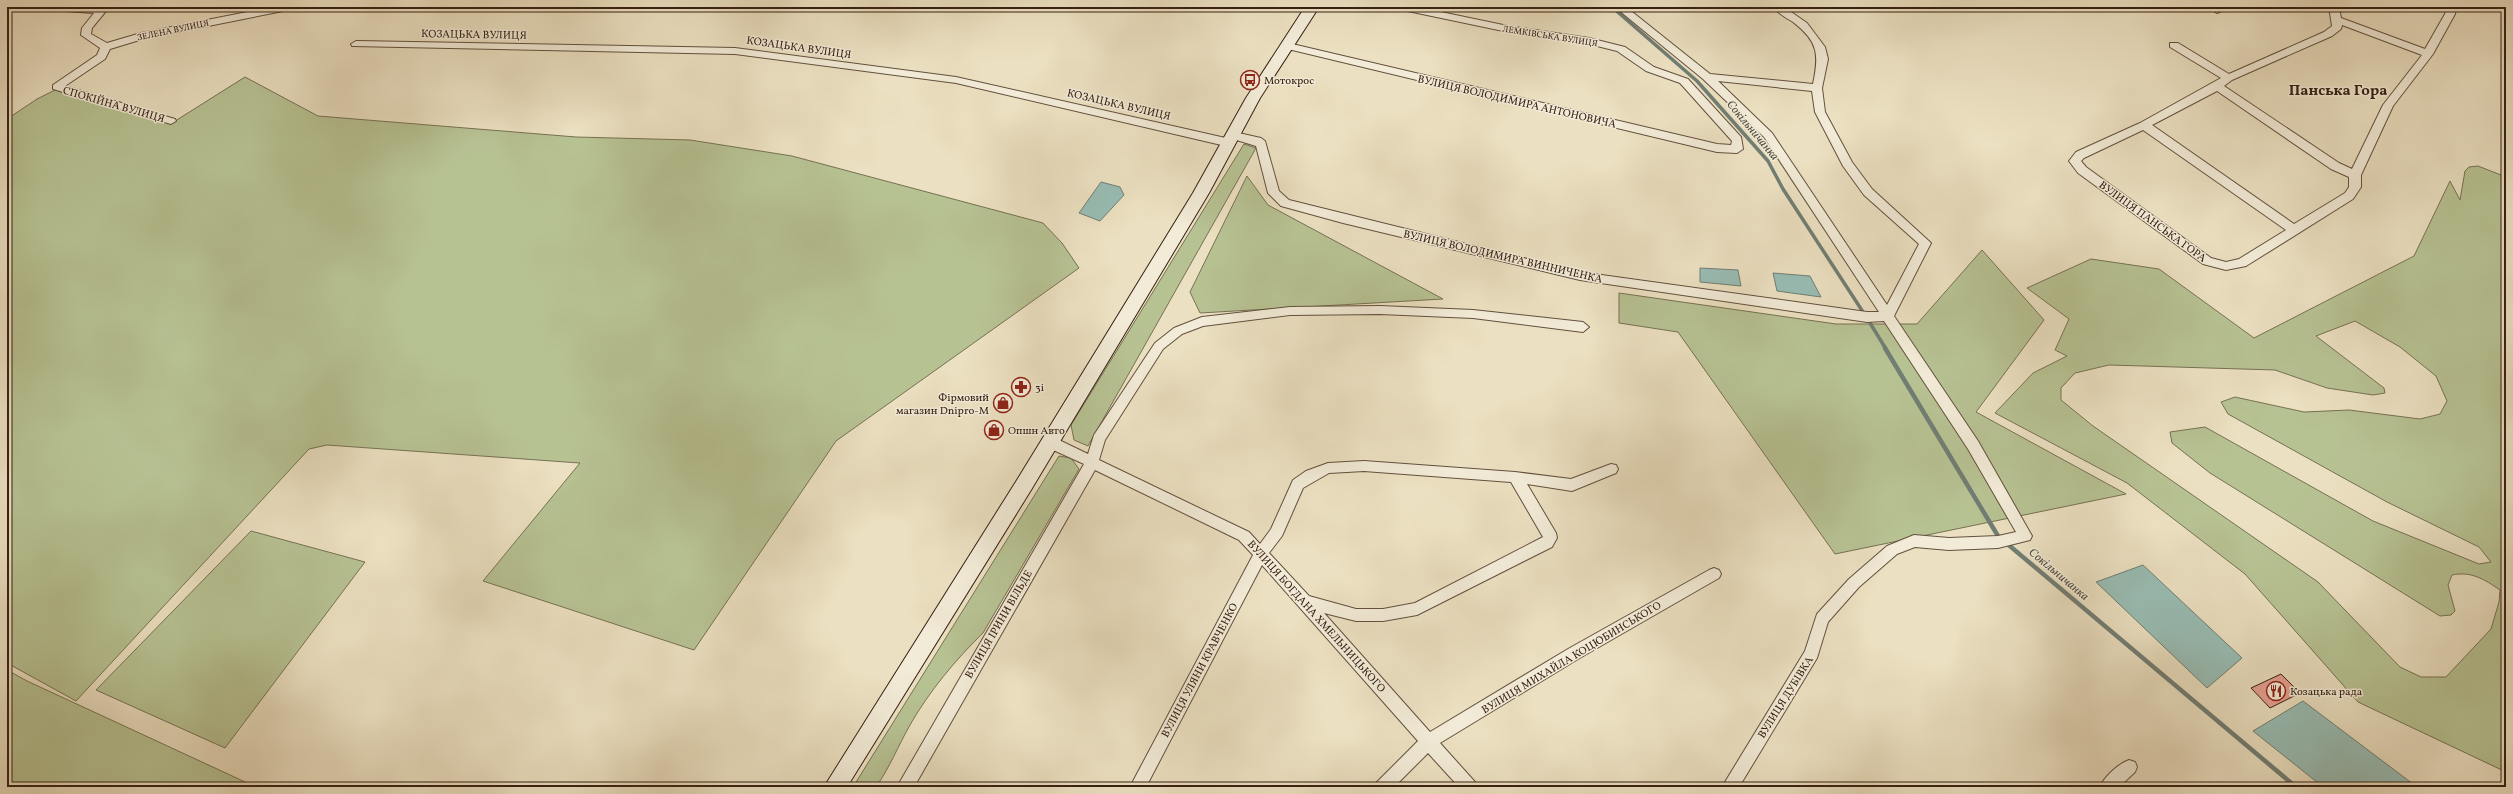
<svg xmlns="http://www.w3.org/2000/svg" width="2513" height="794" font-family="Vollkorn,serif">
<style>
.green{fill:#b7c293;stroke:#767153;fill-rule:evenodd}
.water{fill:#98bdb4;stroke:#717e74}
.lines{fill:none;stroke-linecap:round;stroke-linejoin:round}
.stream-far1{stroke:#717e74;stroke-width:3.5}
.stream{stroke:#717e74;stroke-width:4.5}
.building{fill:#e7a193;stroke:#362013}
.street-casing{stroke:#63503e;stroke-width:2}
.secondary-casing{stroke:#362013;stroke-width:2}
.street{fill:#f2ebd7;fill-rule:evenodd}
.secondary{fill:#f2ebd7;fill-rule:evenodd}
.labels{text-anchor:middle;stroke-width:3;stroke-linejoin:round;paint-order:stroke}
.far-street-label{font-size:9px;fill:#362013;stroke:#f2ebd7}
.street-label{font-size:11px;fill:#362013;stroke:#f2ebd7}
.poi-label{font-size:11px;fill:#362013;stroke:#f2ebd7;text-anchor:start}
.water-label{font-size:12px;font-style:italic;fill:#534f43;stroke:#f2ebd7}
.district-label{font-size:15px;font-weight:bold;fill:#362013;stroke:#f2ebd7}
</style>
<rect width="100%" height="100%" fill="#ebe0c1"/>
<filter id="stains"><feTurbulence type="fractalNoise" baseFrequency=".005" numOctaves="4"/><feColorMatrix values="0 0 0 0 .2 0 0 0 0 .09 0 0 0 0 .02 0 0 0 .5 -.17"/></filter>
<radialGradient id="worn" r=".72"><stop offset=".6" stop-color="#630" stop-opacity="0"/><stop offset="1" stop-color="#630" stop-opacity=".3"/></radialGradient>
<!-- green -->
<path class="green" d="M245,77L318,116L576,137L690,140L792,156L1043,223L1062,243L1079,268L836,441L694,650L483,581L580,463L327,445L309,449L76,701L7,663V119L37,99L57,89L172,123Z
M1244,144L1256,148L1088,446L1074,440L1071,425Z
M2478,166L2501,175L2506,224V772L2358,702L2245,574L2127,483L1995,413L2033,373L2067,356L2055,350L2069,319L2027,288L2091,259L2159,269L2254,338L2414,256L2450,181L2460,200L2465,171L2469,167ZM2355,321L2400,347L2436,376L2447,401L2440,414L2420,419L2349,410L2304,412L2235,397L2221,402L2228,414L2387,502L2479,547L2491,562L2479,564L2373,521L2205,427L2170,432L2172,443L2210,473L2440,616L2451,615L2455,611L2448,585L2452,575C2471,571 2484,579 2500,590L2499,602L2491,629L2446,677H2421L2400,667L2318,582L2093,426L2061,400V388L2075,373L2109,365L2275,370L2327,388L2373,395L2385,393L2384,388L2316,336Z
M1247,176L1268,205L1443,299L1200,313L1190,292Z
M1982,250L2044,320L1976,412L2126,494L1835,554L1678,332L1619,323V293L1836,324H1917Z
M1059,456L1071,458L1079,469L983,633C956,659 928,693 910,725C898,746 890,767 876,787H853Z
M251,531L365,562L225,748L96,690Z
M7,670L27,681L256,787H7Z"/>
<!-- water -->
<path class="water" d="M1101,182L1120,187L1124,195L1100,221L1079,213Z
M1700,268L1738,270L1741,286L1700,282Z
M1773,273L1810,276L1821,297L1777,291Z
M2143,565L2242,658L2207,688L2096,582Z
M2303,701L2417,787H2323L2253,731Z"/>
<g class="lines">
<!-- stream-far1 -->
<path class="stream-far1" d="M1612,7L1697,81L1768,161L1783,189L1863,312
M1870,323L1886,349"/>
<!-- stream -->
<path class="stream" d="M1885,348L1998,536L2296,787"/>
</g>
<!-- building -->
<path class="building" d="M2281,674L2300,693L2270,708L2251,688Z"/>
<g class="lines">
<!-- street casing -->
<g class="street-casing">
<path id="street" d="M46,7L105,9L106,11L92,28L91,34L107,43L141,33L273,7H293L288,10L143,39L110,49L105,59L65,86L175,119L176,121L171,124L53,89V85L97,55L100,48L81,35L82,28L94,13L51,10Z
M1398,7H1417L1508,26L1589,38L1625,47L1654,67L1688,79L1741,137L1743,149L1737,153L1717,152L1288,49L1283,46L1288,43L1717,144L1731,145L1732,141L1680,83L1646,71L1617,51L1589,44L1508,32L1403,10Z
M1615,7H1626L1710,74L1813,84C1819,55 1819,42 1793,22C1786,18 1778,13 1773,7H1784L1807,23L1825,47L1828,59L1822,88L1825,112L1852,162L1872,189L1931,243L1894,316L1978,441L2032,536L2030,540L1998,548L1949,550L1915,547L1897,554L1859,587L1828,622L1817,658L1739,787H1722L1805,651L1817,614L1849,579L1887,546L1914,535L1949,538L1998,536L2016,532L1968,449L1884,321L1867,322L1580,280L1343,223L1281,206L1268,193L1256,146L1230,138L1229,136L1234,132L1261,138L1265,141L1279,191L1289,200L1580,272L1867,312H1879L1764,137L1703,79ZM1718,81L1812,91L1815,112L1843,166L1864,195L1919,244L1887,305L1772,133Z
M2230,7L2217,13L2212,10L2216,7Z
M2329,7H2339L2341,18L2425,49L2445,14L2446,7H2456L2455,14L2433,54L2393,106L2361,175V187L2353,199L2246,266L2226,270L2203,264L2078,173L2069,161L2076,152L2140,123L2221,78L2170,47V43H2178L2229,74L2324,32L2332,26ZM2342,25L2422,55L2383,105L2352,169L2339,163L2224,86L2232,80L2332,36L2341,29ZM2217,91L2331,169L2349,177V187L2345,193L2294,224L2152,125ZM2143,130L2286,230L2239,259L2226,262L2211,258L2086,167L2081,161L2084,158Z
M356,41L735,48L956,77L1230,139L1235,143L1230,147L956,83L735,54L352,46L351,44Z
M1380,306L1473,310L1583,322L1589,327L1583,332L1473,318L1380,314L1290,315L1203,326L1182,334L1163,349L1105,440L1099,460L1249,532L1260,544L1271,529L1293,480L1306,471L1328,463L1364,461L1515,472L1571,479L1611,464L1616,465L1618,469L1616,473L1572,491L1527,484L1556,533L1557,538L1552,547L1417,615L1383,621H1356L1324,613L1430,732L1568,649L1709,570L1714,568L1719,570L1721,574L1719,578L1578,659L1440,743L1475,782L1477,787H1459L1428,753L1394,787H1375L1377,782L1418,741L1262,565L1146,787H1130L1253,555L1239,540L1095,470L914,787H897L1084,464L1051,449L1044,439L1046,435H1056L1061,441L1088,454L1094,435L1155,343L1174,328L1202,317L1290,307ZM1364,471L1511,482L1543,537L1415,603L1383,609H1356L1309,596L1269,553L1282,536L1303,488L1329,473Z
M2129,760L2135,762L2137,767L2135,772L2119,787H2100C2104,777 2118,764 2129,760Z"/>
</g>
<!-- secondary casing -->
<g class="secondary-casing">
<path id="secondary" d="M1305,7H1319L1260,98L1209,193L1031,490L847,787H824L1017,480L1193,193L1246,98Z"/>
</g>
<!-- street -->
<use href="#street" class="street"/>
<!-- secondary -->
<use href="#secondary" class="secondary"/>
</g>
<!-- icons -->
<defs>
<g id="bus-ring" transform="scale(1)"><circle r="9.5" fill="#f2ebd7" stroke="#8f2418" stroke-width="1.5"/><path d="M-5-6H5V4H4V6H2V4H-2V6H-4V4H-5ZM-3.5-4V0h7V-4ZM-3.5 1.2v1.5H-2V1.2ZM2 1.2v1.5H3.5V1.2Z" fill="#8f2418"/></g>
<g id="pharmacy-ring" transform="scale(1)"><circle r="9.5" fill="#f2ebd7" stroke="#8f2418" stroke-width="1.5"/><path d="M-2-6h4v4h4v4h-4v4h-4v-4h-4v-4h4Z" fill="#8f2418"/></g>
<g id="shop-ring" transform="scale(1)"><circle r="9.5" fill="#f2ebd7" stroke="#8f2418" stroke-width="1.5"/><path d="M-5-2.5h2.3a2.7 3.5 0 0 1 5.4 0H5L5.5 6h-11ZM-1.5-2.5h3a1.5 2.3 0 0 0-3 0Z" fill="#8f2418"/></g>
<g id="restaurant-ring" transform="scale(1)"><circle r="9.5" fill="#f2ebd7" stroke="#8f2418" stroke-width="1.5"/><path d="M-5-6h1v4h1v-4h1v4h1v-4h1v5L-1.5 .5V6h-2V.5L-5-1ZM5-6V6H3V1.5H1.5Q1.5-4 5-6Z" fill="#8f2418"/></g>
</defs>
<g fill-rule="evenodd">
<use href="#bus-ring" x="1250" y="80"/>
<use href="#pharmacy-ring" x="1021" y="387"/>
<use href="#shop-ring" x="1003" y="403"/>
<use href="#shop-ring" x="994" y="430"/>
<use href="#restaurant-ring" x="2276" y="691"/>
</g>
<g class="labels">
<!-- far-street labels -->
<g class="far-street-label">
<text transform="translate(173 30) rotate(-12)" y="3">ЗЕЛЕНА ВУЛИЦЯ</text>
<text transform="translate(1550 36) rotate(9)" y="3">ЛЕМКІВСЬКА ВУЛИЦЯ</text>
</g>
<!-- street labels -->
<g class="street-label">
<text transform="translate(474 34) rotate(1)" y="4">КОЗАЦЬКА ВУЛИЦЯ</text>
<text transform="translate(799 47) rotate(8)" y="4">КОЗАЦЬКА ВУЛИЦЯ</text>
<text transform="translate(1517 101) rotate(13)" y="4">ВУЛИЦЯ ВОЛОДИМИРА АНТОНОВИЧА</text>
<text transform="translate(114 104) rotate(16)" y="4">СПОКІЙНА ВУЛИЦЯ</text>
<text transform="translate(1119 104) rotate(13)" y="4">КОЗАЦЬКА ВУЛИЦЯ</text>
<text transform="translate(2153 221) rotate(36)" y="4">ВУЛИЦЯ ПАНСЬКА ГОРА</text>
<text transform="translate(1503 256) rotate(13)" y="4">ВУЛИЦЯ ВОЛОДИМИРА ВИННИЧЕНКА</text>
<text transform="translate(1317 616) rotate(48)" y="4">ВУЛИЦЯ БОГДАНА ХМЕЛЬНИЦЬКОГО</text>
<text transform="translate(998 624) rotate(-60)" y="4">ВУЛИЦЯ ІРИНИ ВІЛЬДЕ</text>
<text transform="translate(1571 657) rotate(-31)" y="4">ВУЛИЦЯ МИХАЙЛА КОЦЮБИНСЬКОГО</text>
<text transform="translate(1199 670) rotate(-62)" y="4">ВУЛИЦЯ УЛЯНИ КРАВЧЕНКО</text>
<text transform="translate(1785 697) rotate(-58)" y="4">ВУЛИЦЯ ДУБІВКА</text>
</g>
<!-- poi labels -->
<g class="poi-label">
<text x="1264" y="84">Мотокрос</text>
<text x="1035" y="391">3і</text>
<text x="989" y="401" text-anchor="end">Фірмовий<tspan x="989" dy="13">магазин Dnipro-M</tspan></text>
<text x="1008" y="434">Опшн Авто</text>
<text x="2290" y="695">Козацька рада</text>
</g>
<!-- water labels -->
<g class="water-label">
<text transform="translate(1753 130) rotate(50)" y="4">Сокільничанка</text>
<text transform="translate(2059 574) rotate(40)" y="4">Сокільничанка</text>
</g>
<!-- district labels -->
<g class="district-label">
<text x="2338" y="95">Панська Гора</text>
</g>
</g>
<!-- margin -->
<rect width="2513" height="794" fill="none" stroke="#ebe0c1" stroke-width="24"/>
<rect x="8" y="8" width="2497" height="778" fill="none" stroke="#362013" stroke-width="2"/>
<rect x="12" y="12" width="2489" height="770" fill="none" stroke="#362013"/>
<rect width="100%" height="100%" filter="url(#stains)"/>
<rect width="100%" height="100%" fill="url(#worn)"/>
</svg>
